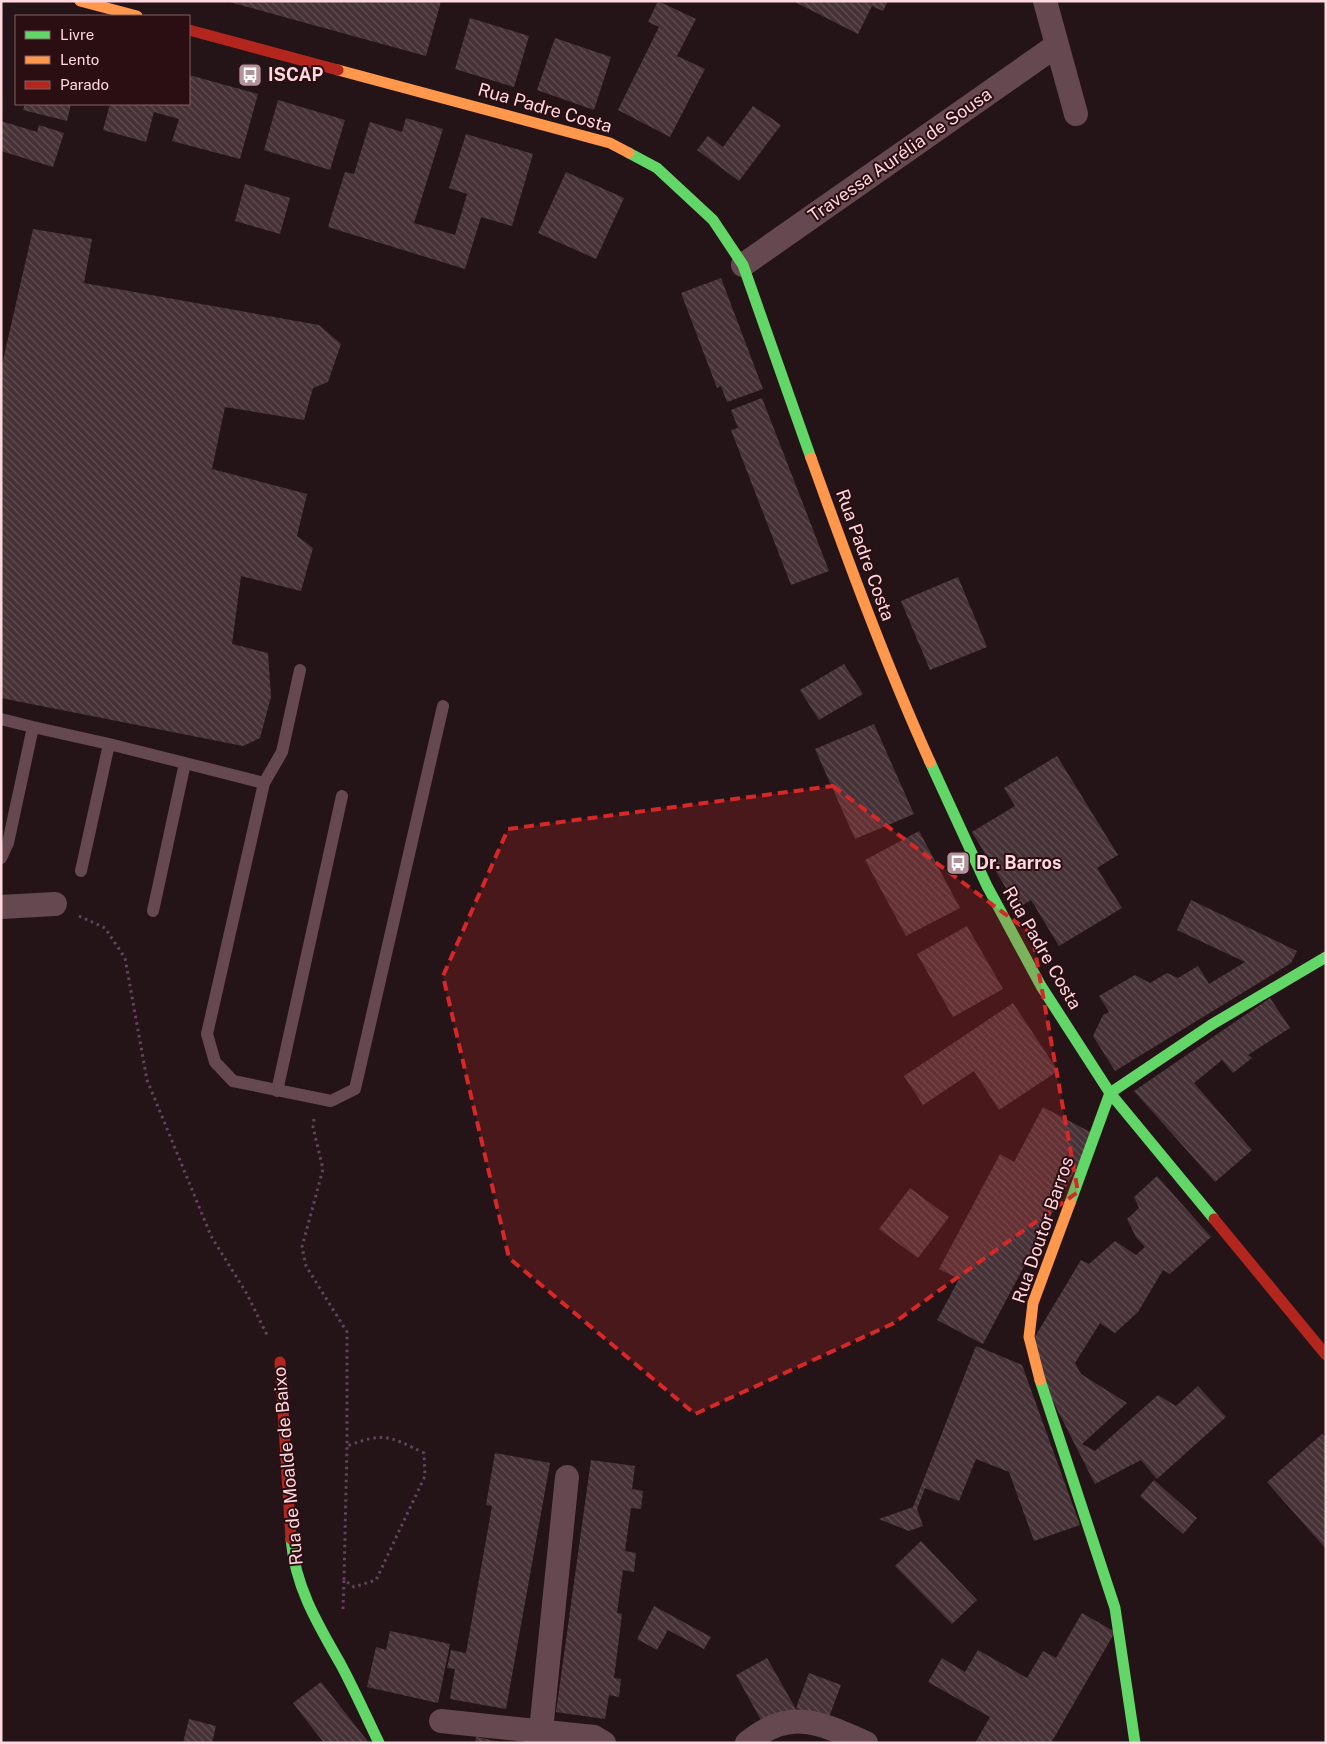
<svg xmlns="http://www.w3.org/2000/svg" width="1327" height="1744" font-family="'Public Sans',sans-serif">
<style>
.building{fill:url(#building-back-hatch)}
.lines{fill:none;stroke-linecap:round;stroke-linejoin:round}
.path{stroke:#63445d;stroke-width:3;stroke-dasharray:2.5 4;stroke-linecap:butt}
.lane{stroke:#664950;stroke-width:12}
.street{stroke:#664950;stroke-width:24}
.fast{stroke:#63d668;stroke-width:11}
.slow{stroke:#ff974d;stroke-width:11}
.jam{stroke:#b3261e;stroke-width:11}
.marked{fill:#d62828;fill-opacity:0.2;stroke:#d62828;stroke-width:4;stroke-dasharray:10 6;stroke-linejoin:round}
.labels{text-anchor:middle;stroke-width:4;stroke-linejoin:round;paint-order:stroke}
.poi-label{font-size:18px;font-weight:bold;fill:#ffd8e0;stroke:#2b0e12;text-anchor:start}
.street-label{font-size:18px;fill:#ffd8e0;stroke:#2b0e12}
</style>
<defs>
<pattern id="building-back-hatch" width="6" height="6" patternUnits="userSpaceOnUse" patternTransform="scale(1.25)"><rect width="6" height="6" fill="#463236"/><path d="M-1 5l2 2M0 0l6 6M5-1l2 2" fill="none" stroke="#624f53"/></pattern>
</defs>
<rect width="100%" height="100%" fill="#251417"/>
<!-- building -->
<path class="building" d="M226,1H441L426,56Z
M658,1L696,19L677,56L705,69L670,137L618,110L659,27L648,22Z
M793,1H888L883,11L872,6L858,34Z
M470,18L529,36L514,87L455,69Z
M555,38L611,57L594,110L537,90Z
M189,75L258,94L240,159L172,141L179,119L154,112L146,142L103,130L110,104H189Z
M278,100L345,120L330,170L264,150Z
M25,104H71L67,121L23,110Z
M753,106L781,125L739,181L697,150L708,136L723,147Z
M406,118L443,129L414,223L455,235L467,194L449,188L466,134L533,154L512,226L481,217L465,269L328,227L345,172L354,174L370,122L402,132Z
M1,121L37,132L39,125L64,133L53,167L1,151Z
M566,172L624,198L596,259L538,233Z
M245,184L290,198L280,234L235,221Z
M33,229L92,239L84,283L319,325L341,344L328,382L313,388L304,420L225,407L212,469L307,494L297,536L313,548L301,591L241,576L232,644L268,653L271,697L260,738L243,746L1,698V369Z
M721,278L763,389L727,402L721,386L717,388L681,293Z
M762,398L829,571L791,585L731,430L738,428L731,410Z
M958,577L987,647L930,670L901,601Z
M844,664L863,694L819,720L800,690Z
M874,724L914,814L855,839L815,749Z
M1057,756L1118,855L1097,868L1122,908L1059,946L1031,900L1018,908L972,832L1015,806L1004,788Z
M919,831L960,908L906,936L865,860Z
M1191,900L1297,951L1291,963L1115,1071L1093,1036L1103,1015L1109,1012L1099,996L1135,975L1150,983L1167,973L1178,978L1198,966L1209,984L1245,962L1177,930Z
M967,926L1003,989L953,1017L917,954Z
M1270,998L1290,1028L1248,1055L1252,1058L1233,1073L1222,1060L1194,1083L1252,1150L1215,1182L1134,1091Z
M1013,1003L1058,1071L999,1110L974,1071L923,1105L904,1076Z
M1043,1107L1094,1134L983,1344L937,1320L959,1279L939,1269L1000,1154L1014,1162Z
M1157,1176L1211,1237L1170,1274L1163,1270L1138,1312L1115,1333L1100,1323L1075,1363L1081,1374L1127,1403L1082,1444L1095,1451L1158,1395L1176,1406L1198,1386L1226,1417L1157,1479L1141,1460L1095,1484L1027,1350L1081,1260L1089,1264L1115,1241L1136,1255L1145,1247L1136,1237L1127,1219L1139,1208L1134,1197Z
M910,1188L949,1217L918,1258L879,1229Z
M976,1346L1022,1365L1080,1525L1034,1541L1009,1472L976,1459L959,1501L925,1488L917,1509L923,1526L909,1531L879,1519L913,1507Z
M1322,1434L1326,1438V1549L1267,1482Z
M495,1453L550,1463L506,1709L450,1699L455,1669L447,1668L451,1650L466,1653L492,1506L486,1505Z
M591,1460L635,1466L632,1489L643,1491L641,1509L631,1508L625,1551L636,1553L634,1572L623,1570L617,1613L622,1614L614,1678L621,1679L619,1697L609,1695L605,1719L556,1712Z
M1154,1480L1197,1518L1183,1534L1140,1496Z
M921,1541L977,1600L952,1624L895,1566Z
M654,1606L711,1637L704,1649L668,1630L657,1650L637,1639Z
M1082,1613L1115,1632L1051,1743H975L990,1717L928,1682L942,1658L965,1672L978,1650L1027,1678L1043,1651L1056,1658Z
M390,1631L450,1644L438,1703L367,1687L376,1647L386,1650Z
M767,1658L797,1711L766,1729L736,1675Z
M809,1673L841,1685L828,1720L796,1708Z
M321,1682L369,1743H324L293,1703Z
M189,1719L216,1726L212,1743H183Z
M476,1737L501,1742V1743H475Z"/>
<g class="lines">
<!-- path -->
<path class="path" d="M79,916L105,928L125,958L147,1080L211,1236L247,1294L268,1337
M314,1119L313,1127L323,1169L302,1247L306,1266L347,1332V1446C384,1432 389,1436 424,1453L425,1476L376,1580L354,1587L344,1580L347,1446
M343,1609L344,1580"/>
<!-- lane -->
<path class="lane" d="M1,719L33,727L8,843L1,858
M33,727L109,744L81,871
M109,744L185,763L153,911
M185,763L264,783L207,1034L215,1062L233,1081L331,1101L355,1089L443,706
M264,783L282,752L300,670
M277,1091L342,796"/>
<!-- street -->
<path class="street" d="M1045,1L1076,114
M743,265L1057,45
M1,907L55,904
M441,1721L594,1737L604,1743
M541,1730L567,1477
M747,1743C790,1707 820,1723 866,1743"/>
<!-- fast -->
<path class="fast" d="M629,153L657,168L713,220L743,265L811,458
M930,762L987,886L1041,986L1110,1093L1214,1219
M1070,1203L1110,1093L1211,1025L1326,957
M1040,1380L1115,1608L1135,1743
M291,1539C295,1586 317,1623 340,1663C354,1689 366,1716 379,1743"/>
<!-- slow -->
<path class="slow" d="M80,1L137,16
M338,70L610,143L629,153
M811,458C848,561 885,662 930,762
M1040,1380L1029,1337L1033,1303L1070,1203"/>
<!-- jam -->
<path class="jam" d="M189,30L338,70
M1214,1219L1326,1355
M280,1362L291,1539"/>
</g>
<!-- marked area -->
<path class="marked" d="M833,786L1032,934L1078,1192L892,1324L695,1414L509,1258L443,976L508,829Z"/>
<!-- icons -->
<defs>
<g id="bus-square" transform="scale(1.25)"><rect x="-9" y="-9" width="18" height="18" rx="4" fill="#b3939a" stroke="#2b0e12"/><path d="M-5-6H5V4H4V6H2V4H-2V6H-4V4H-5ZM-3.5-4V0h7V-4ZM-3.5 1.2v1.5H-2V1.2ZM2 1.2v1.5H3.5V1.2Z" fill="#fff"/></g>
</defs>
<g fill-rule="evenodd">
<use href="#bus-square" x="250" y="75"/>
<use href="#bus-square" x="958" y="863"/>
</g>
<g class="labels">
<!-- poi labels -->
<g class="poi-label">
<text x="268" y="81">ISCAP</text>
<text x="976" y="869">Dr. Barros</text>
</g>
<!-- street labels -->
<g class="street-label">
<text transform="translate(545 108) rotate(16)" y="6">Rua Padre Costa</text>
<text transform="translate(900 155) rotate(-35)" y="6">Travessa Aurélia de Sousa</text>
<text transform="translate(865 555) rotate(70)" y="6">Rua Padre Costa</text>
<text transform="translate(1042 948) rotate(60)" y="6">Rua Padre Costa</text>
<text transform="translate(1043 1230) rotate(-71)" y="6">Rua Doutor Barros</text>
<text transform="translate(288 1466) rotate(-95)" y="6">Rua de Moalde de Baixo</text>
</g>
</g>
<!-- border -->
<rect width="1327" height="1744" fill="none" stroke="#ffd8e0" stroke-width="5"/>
<!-- legend -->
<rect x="15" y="15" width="175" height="90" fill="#2b0e12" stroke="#805f64"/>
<rect x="25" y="31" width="25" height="8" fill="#63d668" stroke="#805f64"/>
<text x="60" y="40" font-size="15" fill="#ffd8e0">Livre</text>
<rect x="25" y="56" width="25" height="8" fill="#ff974d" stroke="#805f64"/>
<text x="60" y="65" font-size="15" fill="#ffd8e0">Lento</text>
<rect x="25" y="81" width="25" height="8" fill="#b3261e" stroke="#805f64"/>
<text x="60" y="90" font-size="15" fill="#ffd8e0">Parado</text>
</svg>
